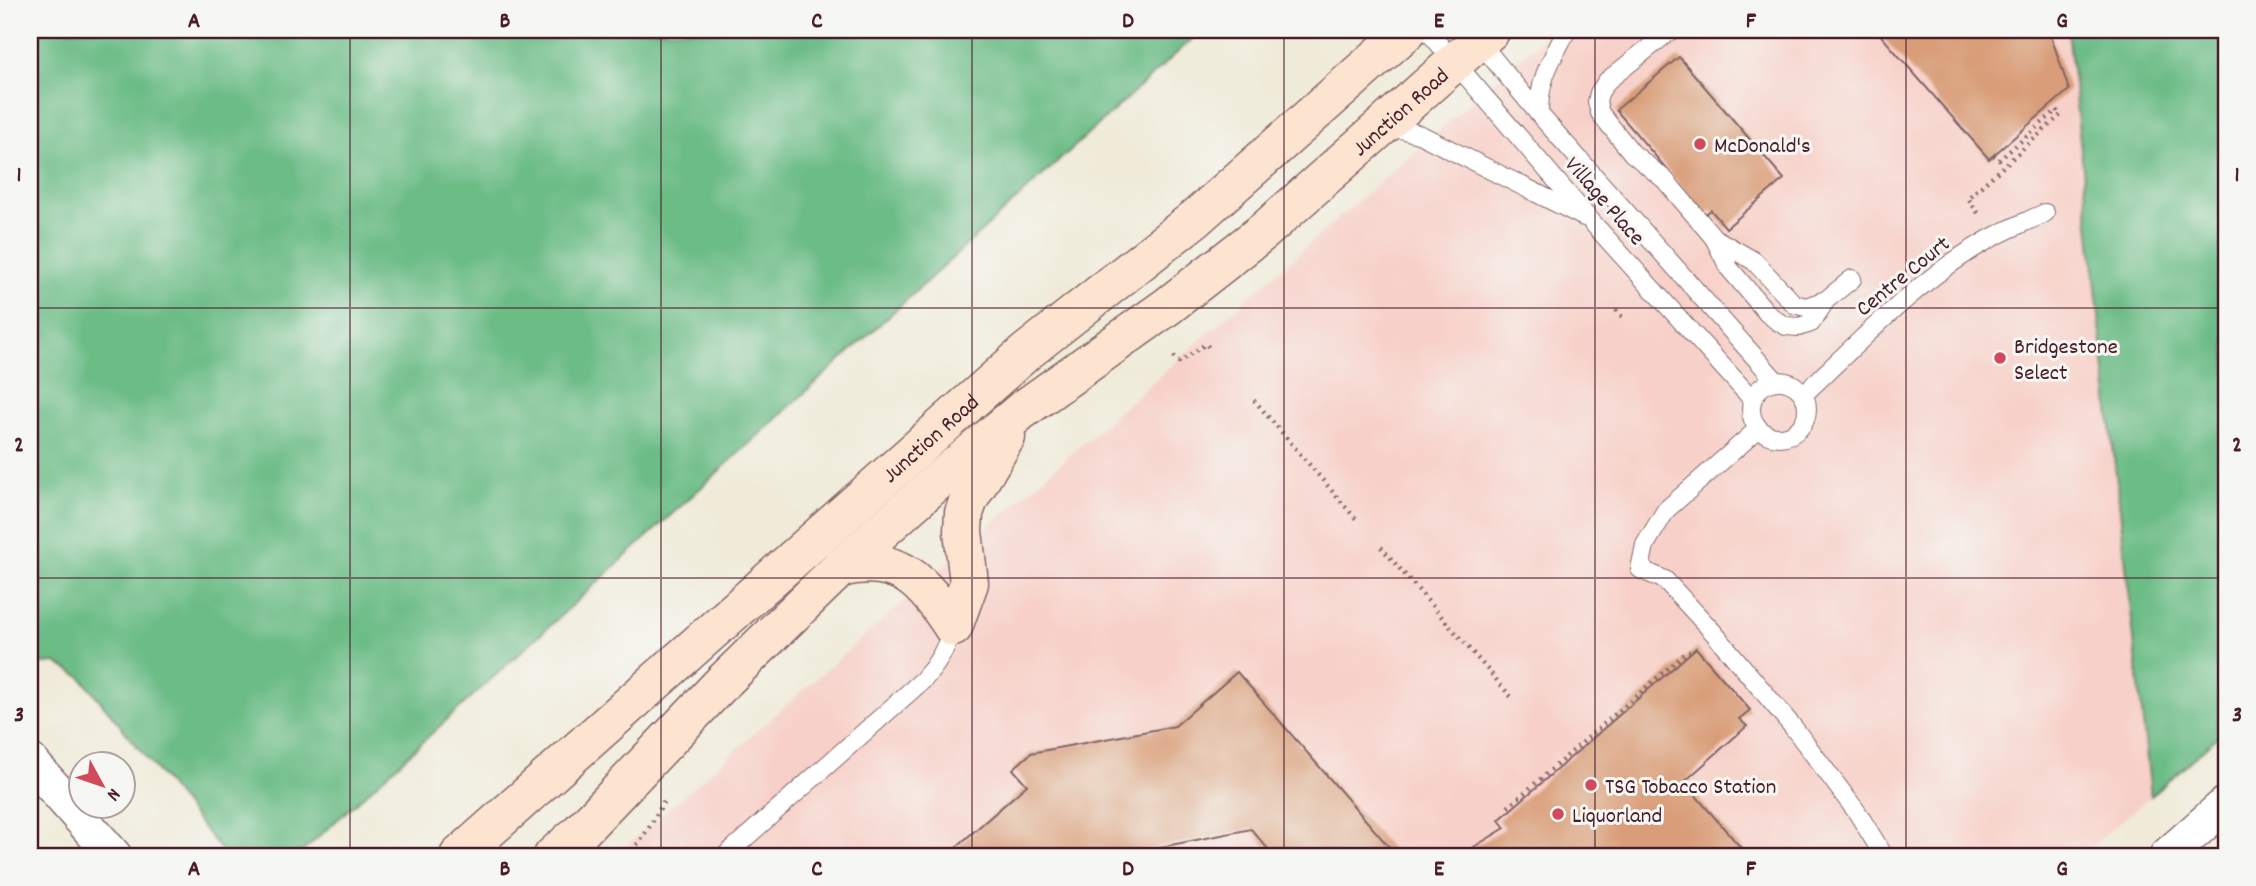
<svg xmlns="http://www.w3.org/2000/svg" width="2256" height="886" font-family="Dekko,sans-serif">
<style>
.built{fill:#f7d1c9}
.forest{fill:#6cbc86;stroke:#5b6e58;stroke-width:2}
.building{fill:#d99e79}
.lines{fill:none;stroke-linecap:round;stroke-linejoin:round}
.service-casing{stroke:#846668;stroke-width:20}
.minor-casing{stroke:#846668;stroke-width:38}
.secondary-casing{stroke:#846668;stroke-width:41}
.path{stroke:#846668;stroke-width:4.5;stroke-dasharray:2 5;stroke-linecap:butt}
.service{stroke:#fff;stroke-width:18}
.minor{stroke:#fff;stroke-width:35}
.secondary{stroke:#fde4d1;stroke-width:38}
.grid{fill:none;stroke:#4a1f2b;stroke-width:2;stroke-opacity:0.55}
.poi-dot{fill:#d1495b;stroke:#f6f6f2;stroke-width:2.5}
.labels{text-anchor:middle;stroke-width:6;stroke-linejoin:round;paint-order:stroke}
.street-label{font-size:23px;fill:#4a1f2b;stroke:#f6f6f2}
.poi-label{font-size:23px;fill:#4a1f2b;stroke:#f6f6f2;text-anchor:start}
.neatline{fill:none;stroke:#4a1f2b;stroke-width:2.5}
.grid-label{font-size:23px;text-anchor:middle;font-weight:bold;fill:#4a1f2b}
</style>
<rect width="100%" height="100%" fill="#f6f6f2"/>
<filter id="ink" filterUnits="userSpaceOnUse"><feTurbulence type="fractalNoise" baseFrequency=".0143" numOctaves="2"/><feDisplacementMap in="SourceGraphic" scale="14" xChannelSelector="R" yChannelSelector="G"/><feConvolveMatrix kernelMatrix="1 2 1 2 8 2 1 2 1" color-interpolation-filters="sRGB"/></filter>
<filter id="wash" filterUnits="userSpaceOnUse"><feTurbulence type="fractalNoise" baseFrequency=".00686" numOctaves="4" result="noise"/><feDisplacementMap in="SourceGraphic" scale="28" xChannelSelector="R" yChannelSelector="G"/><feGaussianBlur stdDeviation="1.57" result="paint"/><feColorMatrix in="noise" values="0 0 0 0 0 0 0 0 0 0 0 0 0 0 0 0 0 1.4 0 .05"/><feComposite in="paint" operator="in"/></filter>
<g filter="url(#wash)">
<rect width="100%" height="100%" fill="#f0ebd9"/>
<!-- built -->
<path class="built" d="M1552,30H2068L2151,796L2080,856H615Z"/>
<!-- forest -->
<path class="forest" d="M30,30H1202L303,851L284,856H226L81,677L56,663L30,665Z
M2068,30H2226V729L2151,796Z"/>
<g id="blocks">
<!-- building -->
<path class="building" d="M1876,30H2049L2069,90L1989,159Z
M1679,57L1784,179L1726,228L1711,210L1705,214L1616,110Z
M1696,648L1750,710L1739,719L1747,726L1684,782L1748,856H1459L1505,828L1499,820Z
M1237,672L1397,856H1274L1251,829L1136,852L1131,856H946L1027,785L1013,769L1031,753L1175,726Z"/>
</g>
</g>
<g filter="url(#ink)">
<use href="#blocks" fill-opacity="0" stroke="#846668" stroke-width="2"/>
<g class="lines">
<!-- service casing -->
<g class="service-casing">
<path id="service" d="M1427,30L1590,220L1752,399
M1671,30L1607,81L1599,93L1597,102L1600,113L1632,153L1665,180L1714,238L1729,268L1767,313L1777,321L1786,326L1799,327L1811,323L1826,300L1852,279
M1476,38L1539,114L1776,381
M1539,114C1539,77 1551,61 1567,30
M1384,130L1401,129L1421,135L1584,217
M1714,238L1754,261L1794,304L1806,307L1826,300
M1751 409a28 28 0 1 1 56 0a28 28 0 1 1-56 0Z
M1804,394C1861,340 1918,280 1986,241C2005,230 2026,222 2045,213
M1758,429L1666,510L1645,545L1640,569L1665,580L1713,632L1793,727L1857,812L1884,856
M725,856L923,680C938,664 947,648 953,627"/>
</g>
<!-- minor casing -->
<g class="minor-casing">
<path id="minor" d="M30,761L114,856
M2167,856L2226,804"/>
</g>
<!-- secondary casing -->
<g class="secondary-casing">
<g id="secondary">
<path d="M840,568C900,553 923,582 953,627"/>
<path d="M953,627L969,583L963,531L964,513L969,499L1006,437"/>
<path id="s1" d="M459,856L1025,353L1197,217L1408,30"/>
<path id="s2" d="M553,856L579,833L723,682L840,568L939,480L1021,411L1168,306L1264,231L1491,30"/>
</g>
</g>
<!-- path -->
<path class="path" d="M1978,213L1968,198L2061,115L2057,110L1999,160L1993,155
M1616,310L1625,320
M1174,356L1179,362L1206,344L1211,350
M1254,400L1356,519
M1381,547L1513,699
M1508,807L1687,652H1694
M628,856L644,836L665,800"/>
<!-- service -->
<use href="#service" class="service"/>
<!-- minor -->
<use href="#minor" class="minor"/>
<!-- secondary -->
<use href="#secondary" class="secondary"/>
</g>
</g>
<!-- grid -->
<path class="grid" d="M350,30V856M661,30V856M972,30V856M1284,30V856M1595,30V856M1906,30V856M30,308H2226M30,578H2226"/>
<!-- markers -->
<g class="poi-dot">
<circle cx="1700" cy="144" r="7"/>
<circle cx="2000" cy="358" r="7"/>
<circle cx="1591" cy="785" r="7"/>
<circle cx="1558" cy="814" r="7"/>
</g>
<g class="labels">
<!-- street labels -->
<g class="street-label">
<text dy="8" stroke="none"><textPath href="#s2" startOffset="1130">Junction Road</textPath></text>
<text transform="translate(1606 200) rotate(49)" y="8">Village Place</text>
<text transform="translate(1902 275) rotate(-39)" y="8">Centre Court</text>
<text dy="8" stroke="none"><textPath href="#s1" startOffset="630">Junction Road</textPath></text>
</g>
<!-- poi labels -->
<g class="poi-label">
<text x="1714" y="152">McDonald's</text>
<text x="2014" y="353">Bridgestone<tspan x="2014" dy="26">Select</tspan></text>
<text x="1605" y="793">TSG Tobacco Station</text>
<text x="1572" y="822">Liquorland</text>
</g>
</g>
<!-- margin -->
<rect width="2256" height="886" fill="none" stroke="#f6f6f2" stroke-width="77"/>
<!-- north arrow -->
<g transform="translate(102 785) rotate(130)"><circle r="33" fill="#f6f6f2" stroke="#b1a0a2" stroke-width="2"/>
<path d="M0-5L12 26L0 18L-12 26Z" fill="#d1495b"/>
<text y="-10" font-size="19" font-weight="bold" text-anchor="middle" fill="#4a1f2b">N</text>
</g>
<rect x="38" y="38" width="2180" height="810" class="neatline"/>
<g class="grid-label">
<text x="194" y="27">A</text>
<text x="505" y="27">B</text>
<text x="817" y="27">C</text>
<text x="1128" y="27">D</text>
<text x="1439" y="27">E</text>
<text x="1751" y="27">F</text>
<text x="2062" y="27">G</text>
<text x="19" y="181">1</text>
<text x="2237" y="181">1</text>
<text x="19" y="451">2</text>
<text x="2237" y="451">2</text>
<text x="19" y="721">3</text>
<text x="2237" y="721">3</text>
<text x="194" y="875">A</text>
<text x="505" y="875">B</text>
<text x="817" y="875">C</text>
<text x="1128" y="875">D</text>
<text x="1439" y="875">E</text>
<text x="1751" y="875">F</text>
<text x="2062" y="875">G</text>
</g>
</svg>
